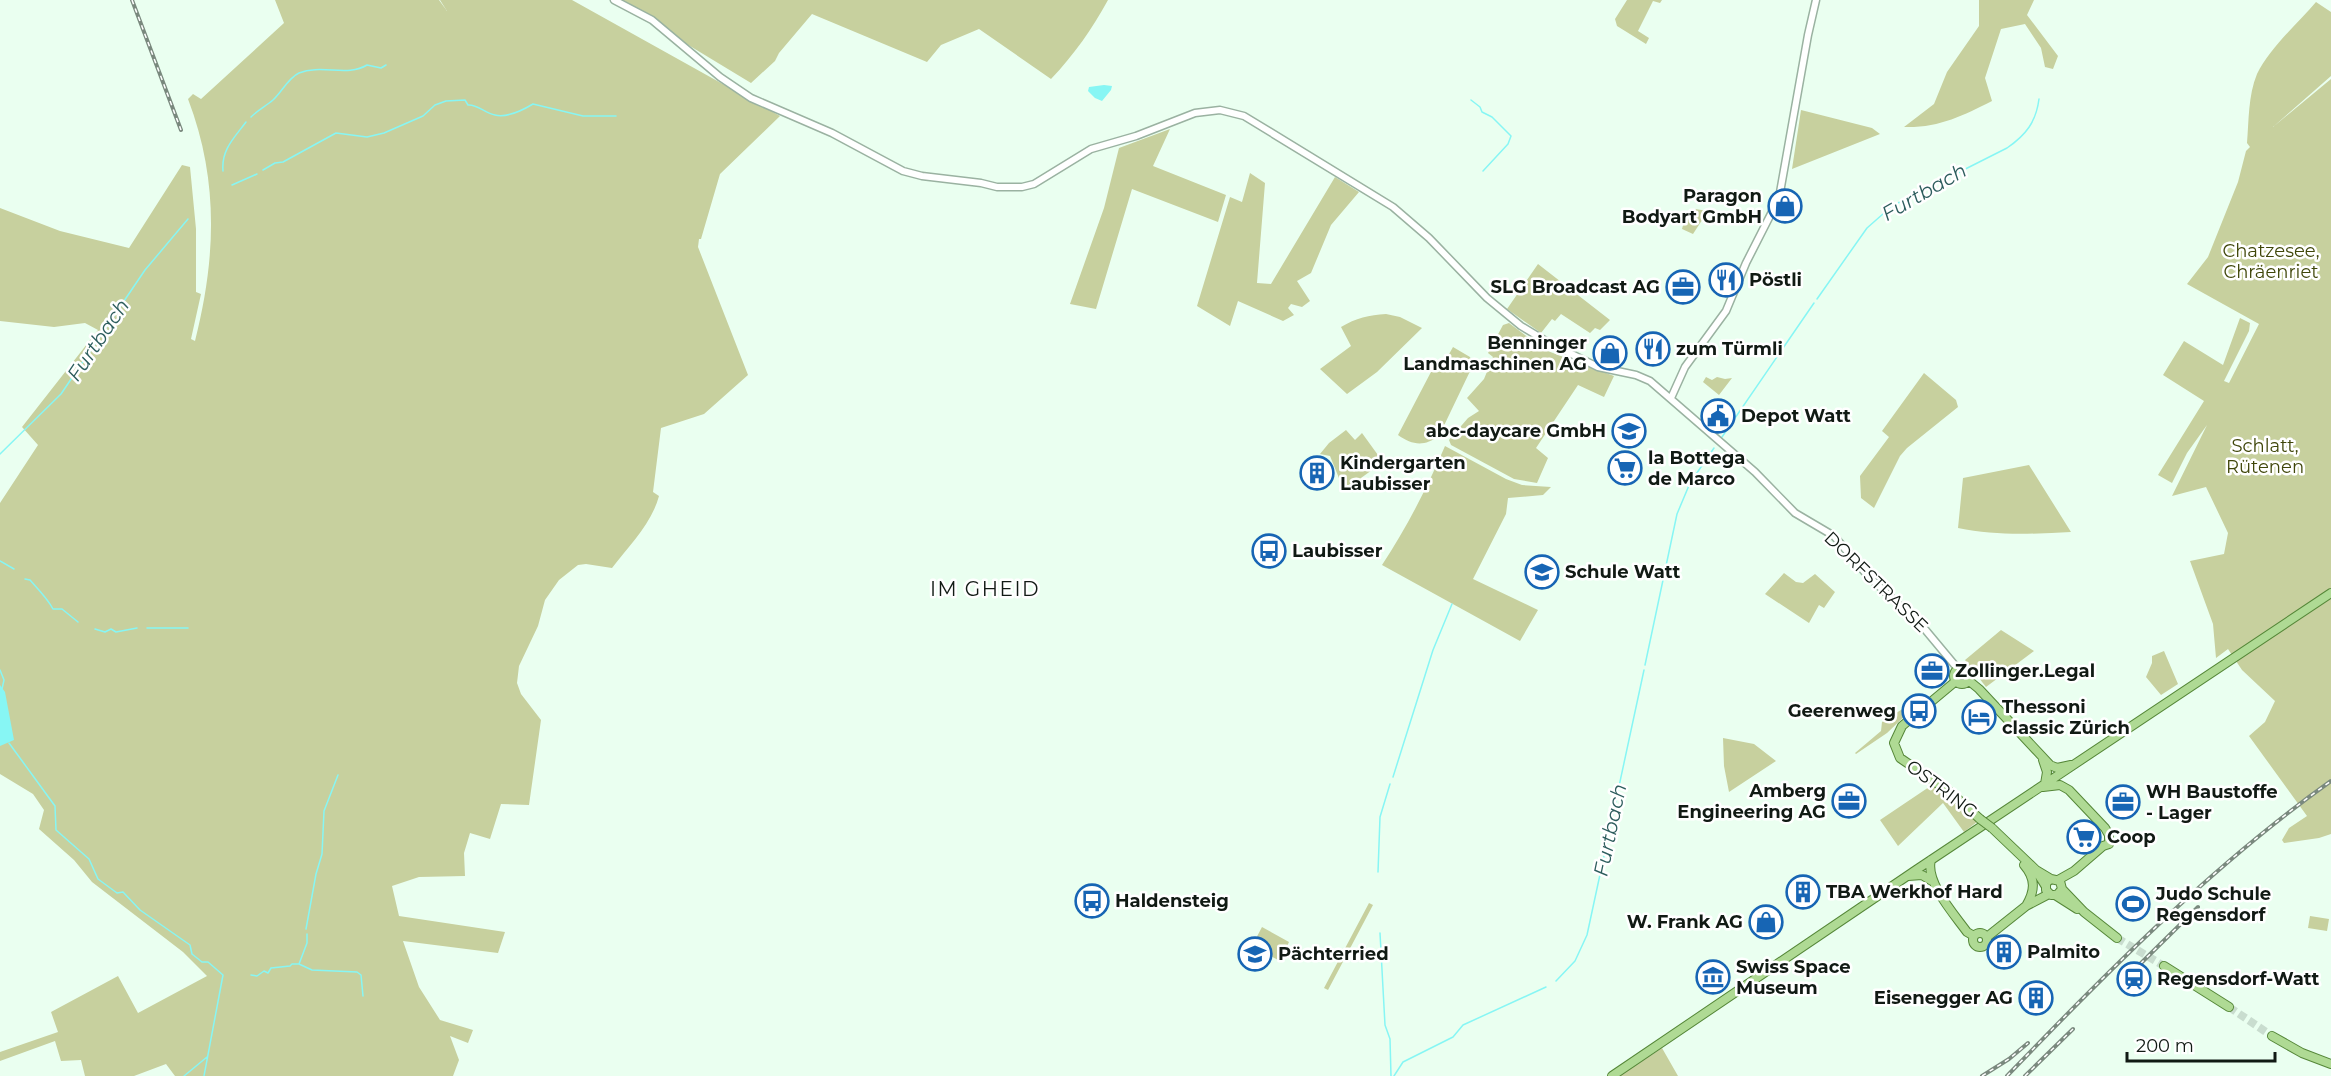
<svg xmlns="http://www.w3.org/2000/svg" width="2331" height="1076" font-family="Montserrat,sans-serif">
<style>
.green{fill:#c7d09e}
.water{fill:#87f6f4}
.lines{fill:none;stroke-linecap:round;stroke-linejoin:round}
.stream{stroke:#87f6f4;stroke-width:1.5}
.major-tunnel{stroke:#c9ddcf;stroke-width:8;stroke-dasharray:8 4;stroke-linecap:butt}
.minor-casing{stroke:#9ab2a1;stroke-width:9}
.major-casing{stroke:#558738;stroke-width:10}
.minor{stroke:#fff;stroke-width:6}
.major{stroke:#afda94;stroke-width:8}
.rail-casing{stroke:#7a897e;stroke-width:4}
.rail{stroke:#fff;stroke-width:1.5;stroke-dasharray:4.5;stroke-linecap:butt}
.major-bridge-casing{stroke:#558738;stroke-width:10;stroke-linecap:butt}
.major-bridge{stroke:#afda94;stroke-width:8}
.labels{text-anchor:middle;stroke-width:5;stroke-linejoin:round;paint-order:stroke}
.poi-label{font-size:18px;font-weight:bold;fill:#111a14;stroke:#fff;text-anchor:start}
.park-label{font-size:18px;fill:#3f4609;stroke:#fff}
.street-label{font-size:18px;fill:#111a14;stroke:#fff}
.water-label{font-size:20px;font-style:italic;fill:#2d5d5d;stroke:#fff}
.neighbourhood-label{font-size:20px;letter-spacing:1.5px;fill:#111a14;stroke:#fff}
</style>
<rect width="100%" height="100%" fill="#eafff0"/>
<!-- green -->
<path class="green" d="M275,0H439L447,11L440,0H572L780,116L720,174L701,239H699L698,247L748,375L704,414L661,428L653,492L659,496C652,523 629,546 612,568L586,564L578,565L559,580L545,600L538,626L519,666L517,683L521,694L541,720L529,805L501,804L490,839L470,833L464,853L465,876L419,877L392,886L399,916L505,932L498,953L403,941L419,987L440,1020L473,1030L468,1043L450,1036L459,1060L453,1076H175L166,1064L134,1076H85L81,1060L61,1061L55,1041L0,1061V1052L58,1032L51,1012L118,976L138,1013L207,976L183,952L92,882L74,860L39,829L44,810L33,794L0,774V503L38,445L22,427L98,330L85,323L54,327L0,321V208L60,231L129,248L182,165L190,167L196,229V292L201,294L191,339L195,341C216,258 219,180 188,99L193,94L201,99L284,23Z
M614,0H1108C1092,29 1074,55 1051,79L979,29L941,45L927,62L812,14L779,53L775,61L751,83Z
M1627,0H1662L1660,3L1653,1L1638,31L1649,38L1646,44L1617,26L1615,19Z
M1979,0H2034L2027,15L2058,56L2053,69L2045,67L2041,48L2025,24L2001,29L1985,78L1992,101C1962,116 1939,128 1904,127L1934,104L1947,72L1979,26Z
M2316,2L2331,12V76L2273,127L2331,79V834L2319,838L2284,843L2282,840L2289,828L2307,816L2249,736L2265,722L2275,701L2242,670L2228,649L2216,658L2213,624L2190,561L2224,554L2228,533L2206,487L2172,496L2207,425L2187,453L2172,483L2158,475L2204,401L2163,375L2184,341L2223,365L2240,318L2250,323L2249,331L2224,381L2229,383L2259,324L2187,284L2208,257L2238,182L2246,151L2250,147L2247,143C2249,120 2248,96 2257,74C2269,49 2298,23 2316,2Z
M1801,110L1872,128L1880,134L1792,169Z
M1170,129L1153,166L1226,195L1218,222L1132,189L1096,309L1070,304L1104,208L1119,148Z
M1250,173L1265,183L1257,283L1271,284L1335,177L1359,192L1331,225L1311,273L1297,281L1310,301L1302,307L1291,304L1288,308L1294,315L1283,321L1238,301L1230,326L1197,306L1230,197L1242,202Z
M1695,209L1708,211L1693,234L1682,229L1685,218L1688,220Z
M1538,264L1610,320L1600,330L1595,328L1590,333L1561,314L1555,321L1552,319L1541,333L1507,309Z
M1386,314L1400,317L1422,328L1377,372L1347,394L1320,369L1351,346L1341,327C1356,318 1369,315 1386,314Z
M1509,323L1545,350L1614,376L1604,397L1578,385L1536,448L1548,458L1537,483L1514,479L1451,445L1449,440L1468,418L1479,411L1467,398L1484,379L1493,357L1488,353L1503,325Z
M1453,347L1470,357L1473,365L1439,436C1424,447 1412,445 1398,435L1432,370L1439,372Z
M1924,373L1956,400L1958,407L1907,448L1900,456L1874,508L1861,498L1860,476L1889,437L1882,431Z
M1706,377L1712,380L1717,377L1725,379L1732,378L1719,395L1703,382Z
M1346,430L1355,440L1362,433L1383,462L1361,478L1343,488L1330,456L1320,454L1329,443Z
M1445,446L1506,479L1522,485L1551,487L1543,495L1508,498L1506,514L1473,579L1538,610L1520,641L1382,565C1407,527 1427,488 1445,446Z
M2029,465L2071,532C2033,534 1996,536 1958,528L1963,478Z
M1784,573L1796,582L1803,583L1815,574L1835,592L1824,608L1819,605L1809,623L1765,594Z
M2001,630L2034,651L1986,687L1965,660Z
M2164,651L2178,684L2161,695L2146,677L2152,663V656Z
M1904,708L1909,712L1887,733L1856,754L1855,753L1881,731L1882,722Z
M1723,738L1754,744L1776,761L1729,792L1724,766Z
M1932,785L1977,822L1964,832L1943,803L1898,846L1880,820Z
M1369,903L1373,905L1328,990L1324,988Z
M2310,916L2329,919L2327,931L2308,928Z
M1262,927L1289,942L1280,961L1252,946Z
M1662,1048L1678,1076H1619Z"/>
<!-- water -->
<path class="water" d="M1104,85L1112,86L1111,90L1102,101L1095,98L1088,91L1089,87Z
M0,685L5,692L14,740L0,746Z"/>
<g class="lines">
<!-- stream -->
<path class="stream" d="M1471,100L1480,107L1482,112L1492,117L1511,136L1508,144L1483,171
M251,117C258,110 266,106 273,100C282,92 288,78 299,73C321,64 348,77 367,65L381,68L386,65
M263,170L275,163L283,162L336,133L367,137L384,133L423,116L435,105L446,101L465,100L468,105C477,104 485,113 495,115C507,118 523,110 533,104L583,116H616
M223,171C221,150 234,138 246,122
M232,185L257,174
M1817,299L1867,228L1892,206L2007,148C2026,135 2036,122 2039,99
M1722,437L1814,303
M0,454L61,394L145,270L188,219
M0,561L14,569
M25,579L30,580C38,589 48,599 53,609H62L78,622
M147,628H188
M95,629L105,632L111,629L116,632L137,628
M1645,665L1677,514L1690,483L1714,448
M0,670L4,680L2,689
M9,743L55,806L56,830L89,859L98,879L117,893L123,892L140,910L190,945L192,954L202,962H208L223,975L204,1076
M1393,777L1433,650L1452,604
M1378,872L1380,817L1390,784
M306,929L316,874L322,854L324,811L338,775
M1380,933L1385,1025L1390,1039L1391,1076
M299,964L307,943V934
M251,975L257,976L264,971L268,973L271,968L290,966L292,964H299L312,970L357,972L361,975L363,996
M1556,981L1575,961L1587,935L1644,670
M184,1076L207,1057
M1394,1076L1403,1062L1453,1037L1463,1025L1546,987"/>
<!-- major-tunnel -->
<path class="major-tunnel" d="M2117,938L2164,966
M2229,1007L2272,1036"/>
<!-- minor casing -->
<g class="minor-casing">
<path id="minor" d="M614,0L652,20L720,77L751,98L832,133L903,171L922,176L981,183L997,187H1022L1034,184L1091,149L1136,136L1195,113L1220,110L1244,116L1393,207L1429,238L1487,298L1521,326L1551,344L1598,367L1636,375L1650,381L1755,472L1795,513L1834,536L1868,576L1923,627L1958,669
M1671,398L1685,367L1726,311L1746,263L1779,198L1808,35L1816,0"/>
</g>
<!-- major casing -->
<g class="major-casing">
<path id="major" d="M1954 676a8 8 0 1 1 16 0a8 8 0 1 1-16 0Z
M1968,680L1979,689L2050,765L2057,768L2071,765
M1956,681L1902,726L1894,743L1900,758L1950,792L1980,819
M2043,760L2047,772L2045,784
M2043,787L2060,785L2069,790L2105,828L2109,835V844
M1992,828L2035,869L2045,885
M1931,860C1925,882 1954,914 1967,932L1974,936
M2024,865C2036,879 2035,891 2026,906
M2036,870L2051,879L2060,881L2062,889L2057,895H2051L2046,890V883L2051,879
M1908,876L1922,875L1932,881
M2058,880L2074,871L2103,846L2109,844
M2062,889L2084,912L2117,938
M2055,895L2077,909
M1973 940a7 7 0 1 1 14 0a7 7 0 1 1-14 0Z
M1987,937L2026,906L2049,894
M2164,966L2229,1007
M2272,1036L2302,1053L2331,1064
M1612,1076L1916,870L2331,593"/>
</g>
<!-- minor -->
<use href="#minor" class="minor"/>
<!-- major -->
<use href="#major" class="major"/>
<!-- rail casing -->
<g class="rail-casing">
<path id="rail" d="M132,0L181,130
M2134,970L2198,907
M1982,1076L2009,1059L2028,1043
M2007,1076C2106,973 2214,864 2331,781
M2025,1076L2073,1029"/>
</g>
<!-- rail -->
<use href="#rail" class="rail"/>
<!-- major-bridge casing -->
<g class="major-bridge-casing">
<path id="major-bridge" d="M1980,819L1992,828"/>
</g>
<!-- major-bridge -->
<use href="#major-bridge" class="major-bridge"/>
</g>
<!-- icons -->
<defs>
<g id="shop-ring" transform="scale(1.725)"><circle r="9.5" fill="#fff" stroke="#1765b4" stroke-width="1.5"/><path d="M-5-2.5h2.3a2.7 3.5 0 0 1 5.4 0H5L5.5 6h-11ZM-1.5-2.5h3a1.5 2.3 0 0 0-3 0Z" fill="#1765b4"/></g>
<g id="restaurant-ring" transform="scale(1.725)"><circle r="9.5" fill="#fff" stroke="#1765b4" stroke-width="1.5"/><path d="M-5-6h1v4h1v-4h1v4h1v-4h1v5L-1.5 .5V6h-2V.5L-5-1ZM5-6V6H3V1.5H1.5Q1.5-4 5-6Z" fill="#1765b4"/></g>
<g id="office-ring" transform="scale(1.725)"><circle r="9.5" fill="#fff" stroke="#1765b4" stroke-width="1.5"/><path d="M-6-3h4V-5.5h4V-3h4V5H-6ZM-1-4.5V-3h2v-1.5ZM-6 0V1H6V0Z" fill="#1765b4"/></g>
<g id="civic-ring" transform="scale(1.725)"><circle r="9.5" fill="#fff" stroke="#1765b4" stroke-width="1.5"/><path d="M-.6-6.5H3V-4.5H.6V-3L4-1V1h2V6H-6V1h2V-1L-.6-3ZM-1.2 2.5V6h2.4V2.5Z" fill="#1765b4"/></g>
<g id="school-ring" transform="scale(1.725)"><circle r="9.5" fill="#fff" stroke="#1765b4" stroke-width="1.5"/><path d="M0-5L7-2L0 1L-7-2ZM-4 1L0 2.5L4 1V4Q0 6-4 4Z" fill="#1765b4"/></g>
<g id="supermarket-ring" transform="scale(1.725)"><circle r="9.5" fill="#fff" stroke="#1765b4" stroke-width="1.5"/><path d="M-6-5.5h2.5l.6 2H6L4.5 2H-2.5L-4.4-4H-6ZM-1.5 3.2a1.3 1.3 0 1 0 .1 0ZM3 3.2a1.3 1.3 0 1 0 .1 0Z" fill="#1765b4"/></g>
<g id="building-ring" transform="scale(1.725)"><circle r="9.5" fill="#fff" stroke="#1765b4" stroke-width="1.5"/><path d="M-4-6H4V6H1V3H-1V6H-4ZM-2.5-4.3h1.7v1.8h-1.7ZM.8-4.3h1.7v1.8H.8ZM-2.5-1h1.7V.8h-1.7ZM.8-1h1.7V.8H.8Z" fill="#1765b4"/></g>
<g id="bus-ring" transform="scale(1.725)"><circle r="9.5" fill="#fff" stroke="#1765b4" stroke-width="1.5"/><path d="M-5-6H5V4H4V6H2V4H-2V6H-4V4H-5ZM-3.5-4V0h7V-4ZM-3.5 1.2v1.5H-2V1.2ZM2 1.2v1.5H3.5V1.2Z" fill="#1765b4"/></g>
<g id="hotel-ring" transform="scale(1.725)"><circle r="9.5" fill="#fff" stroke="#1765b4" stroke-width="1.5"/><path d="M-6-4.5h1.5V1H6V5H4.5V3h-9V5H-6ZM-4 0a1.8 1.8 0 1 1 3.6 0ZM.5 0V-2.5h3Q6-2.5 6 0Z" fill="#1765b4"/></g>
<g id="stadium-ring" transform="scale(1.725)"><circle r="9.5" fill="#fff" stroke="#1765b4" stroke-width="1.5"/><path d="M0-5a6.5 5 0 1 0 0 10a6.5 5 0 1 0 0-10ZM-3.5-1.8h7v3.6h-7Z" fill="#1765b4"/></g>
<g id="museum-ring" transform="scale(1.725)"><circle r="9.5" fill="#fff" stroke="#1765b4" stroke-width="1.5"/><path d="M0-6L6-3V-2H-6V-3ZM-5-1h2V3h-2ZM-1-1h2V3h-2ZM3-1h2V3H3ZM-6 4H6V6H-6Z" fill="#1765b4"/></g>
<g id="station-ring" transform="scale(1.725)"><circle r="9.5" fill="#fff" stroke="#1765b4" stroke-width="1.5"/><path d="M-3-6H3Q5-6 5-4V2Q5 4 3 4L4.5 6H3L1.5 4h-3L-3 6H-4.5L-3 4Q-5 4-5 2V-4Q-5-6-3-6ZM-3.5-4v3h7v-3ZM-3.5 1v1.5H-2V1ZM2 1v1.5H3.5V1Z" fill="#1765b4"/></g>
</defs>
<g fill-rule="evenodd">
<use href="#shop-ring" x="1785" y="206"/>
<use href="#restaurant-ring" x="1726" y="280"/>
<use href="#office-ring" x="1683" y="287"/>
<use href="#restaurant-ring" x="1653" y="349"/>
<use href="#shop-ring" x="1610" y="353"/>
<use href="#civic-ring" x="1718" y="416"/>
<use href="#school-ring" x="1629" y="431"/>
<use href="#supermarket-ring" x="1625" y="468"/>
<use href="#building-ring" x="1317" y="473"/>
<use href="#bus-ring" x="1269" y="551"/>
<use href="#school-ring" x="1542" y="572"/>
<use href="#office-ring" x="1932" y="671"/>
<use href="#bus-ring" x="1919" y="711"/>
<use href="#hotel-ring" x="1979" y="717"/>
<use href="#office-ring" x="1849" y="801"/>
<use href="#office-ring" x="2123" y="802"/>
<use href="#supermarket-ring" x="2084" y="837"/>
<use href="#building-ring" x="1803" y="892"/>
<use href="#bus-ring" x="1092" y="901"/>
<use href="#stadium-ring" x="2133" y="904"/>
<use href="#shop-ring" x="1766" y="922"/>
<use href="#building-ring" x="2004" y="952"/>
<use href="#school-ring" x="1255" y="954"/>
<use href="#museum-ring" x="1713" y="977"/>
<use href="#station-ring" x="2134" y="979"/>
<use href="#building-ring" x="2036" y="998"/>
</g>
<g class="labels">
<!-- poi labels -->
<g class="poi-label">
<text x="1762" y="202" text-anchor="end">Paragon<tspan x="1762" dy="21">Bodyart GmbH</tspan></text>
<text x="1749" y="286">Pöstli</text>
<text x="1660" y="293" text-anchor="end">SLG Broadcast AG</text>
<text x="1587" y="349" text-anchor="end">Benninger<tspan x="1587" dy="21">Landmaschinen AG</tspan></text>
<text x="1676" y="355">zum Türmli</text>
<text x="1741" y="422">Depot Watt</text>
<text x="1606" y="437" text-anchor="end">abc-daycare GmbH</text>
<text x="1648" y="464">la Bottega<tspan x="1648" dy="21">de Marco</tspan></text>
<text x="1340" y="469">Kindergarten<tspan x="1340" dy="21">Laubisser</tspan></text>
<text x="1292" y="557">Laubisser</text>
<text x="1565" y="578">Schule Watt</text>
<text x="1955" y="677">Zollinger.Legal</text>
<text x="2002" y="713">Thessoni<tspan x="2002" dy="21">classic Zürich</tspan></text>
<text x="1896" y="717" text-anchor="end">Geerenweg</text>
<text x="1826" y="797" text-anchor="end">Amberg<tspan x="1826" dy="21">Engineering AG</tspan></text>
<text x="2146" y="798">WH Baustoffe<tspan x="2146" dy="21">- Lager</tspan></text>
<text x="2107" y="843">Coop</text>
<text x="1826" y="898">TBA Werkhof Hard</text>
<text x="2156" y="900">Judo Schule<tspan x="2156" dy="21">Regensdorf</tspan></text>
<text x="1115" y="907">Haldensteig</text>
<text x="1743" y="928" text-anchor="end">W. Frank AG</text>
<text x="2027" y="958">Palmito</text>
<text x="1278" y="960">Pächterried</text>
<text x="1736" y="973">Swiss Space<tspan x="1736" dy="21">Museum</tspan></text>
<text x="2157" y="985">Regensdorf-Watt</text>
<text x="2013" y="1004" text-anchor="end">Eisenegger AG</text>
</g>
<!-- park labels -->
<g class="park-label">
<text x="2271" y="257">Chatzesee,<tspan x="2271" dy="21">Chräenriet</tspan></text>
<text x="2265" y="452">Schlatt,<tspan x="2265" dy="21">Rütenen</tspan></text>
</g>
<!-- street labels -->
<g class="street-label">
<text transform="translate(1876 582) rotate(44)" y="6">DORFSTRASSE</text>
<text transform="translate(1942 789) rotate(37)" y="6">OSTRING</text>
</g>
<!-- water labels -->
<g class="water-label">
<text transform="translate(1924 192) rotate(-30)" y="7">Furtbach</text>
<text transform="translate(98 340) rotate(-56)" y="7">Furtbach</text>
<text transform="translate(1610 830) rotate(-78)" y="7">Furtbach</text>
</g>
<!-- neighbourhood labels -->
<g class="neighbourhood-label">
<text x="985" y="596">IM GHEID</text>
</g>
</g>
<!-- scale -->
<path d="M2127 1052v9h148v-9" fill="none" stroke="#111a14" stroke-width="3"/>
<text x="2136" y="1052" font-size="18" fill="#111a14" stroke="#ffffff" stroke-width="4.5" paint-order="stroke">200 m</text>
</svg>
